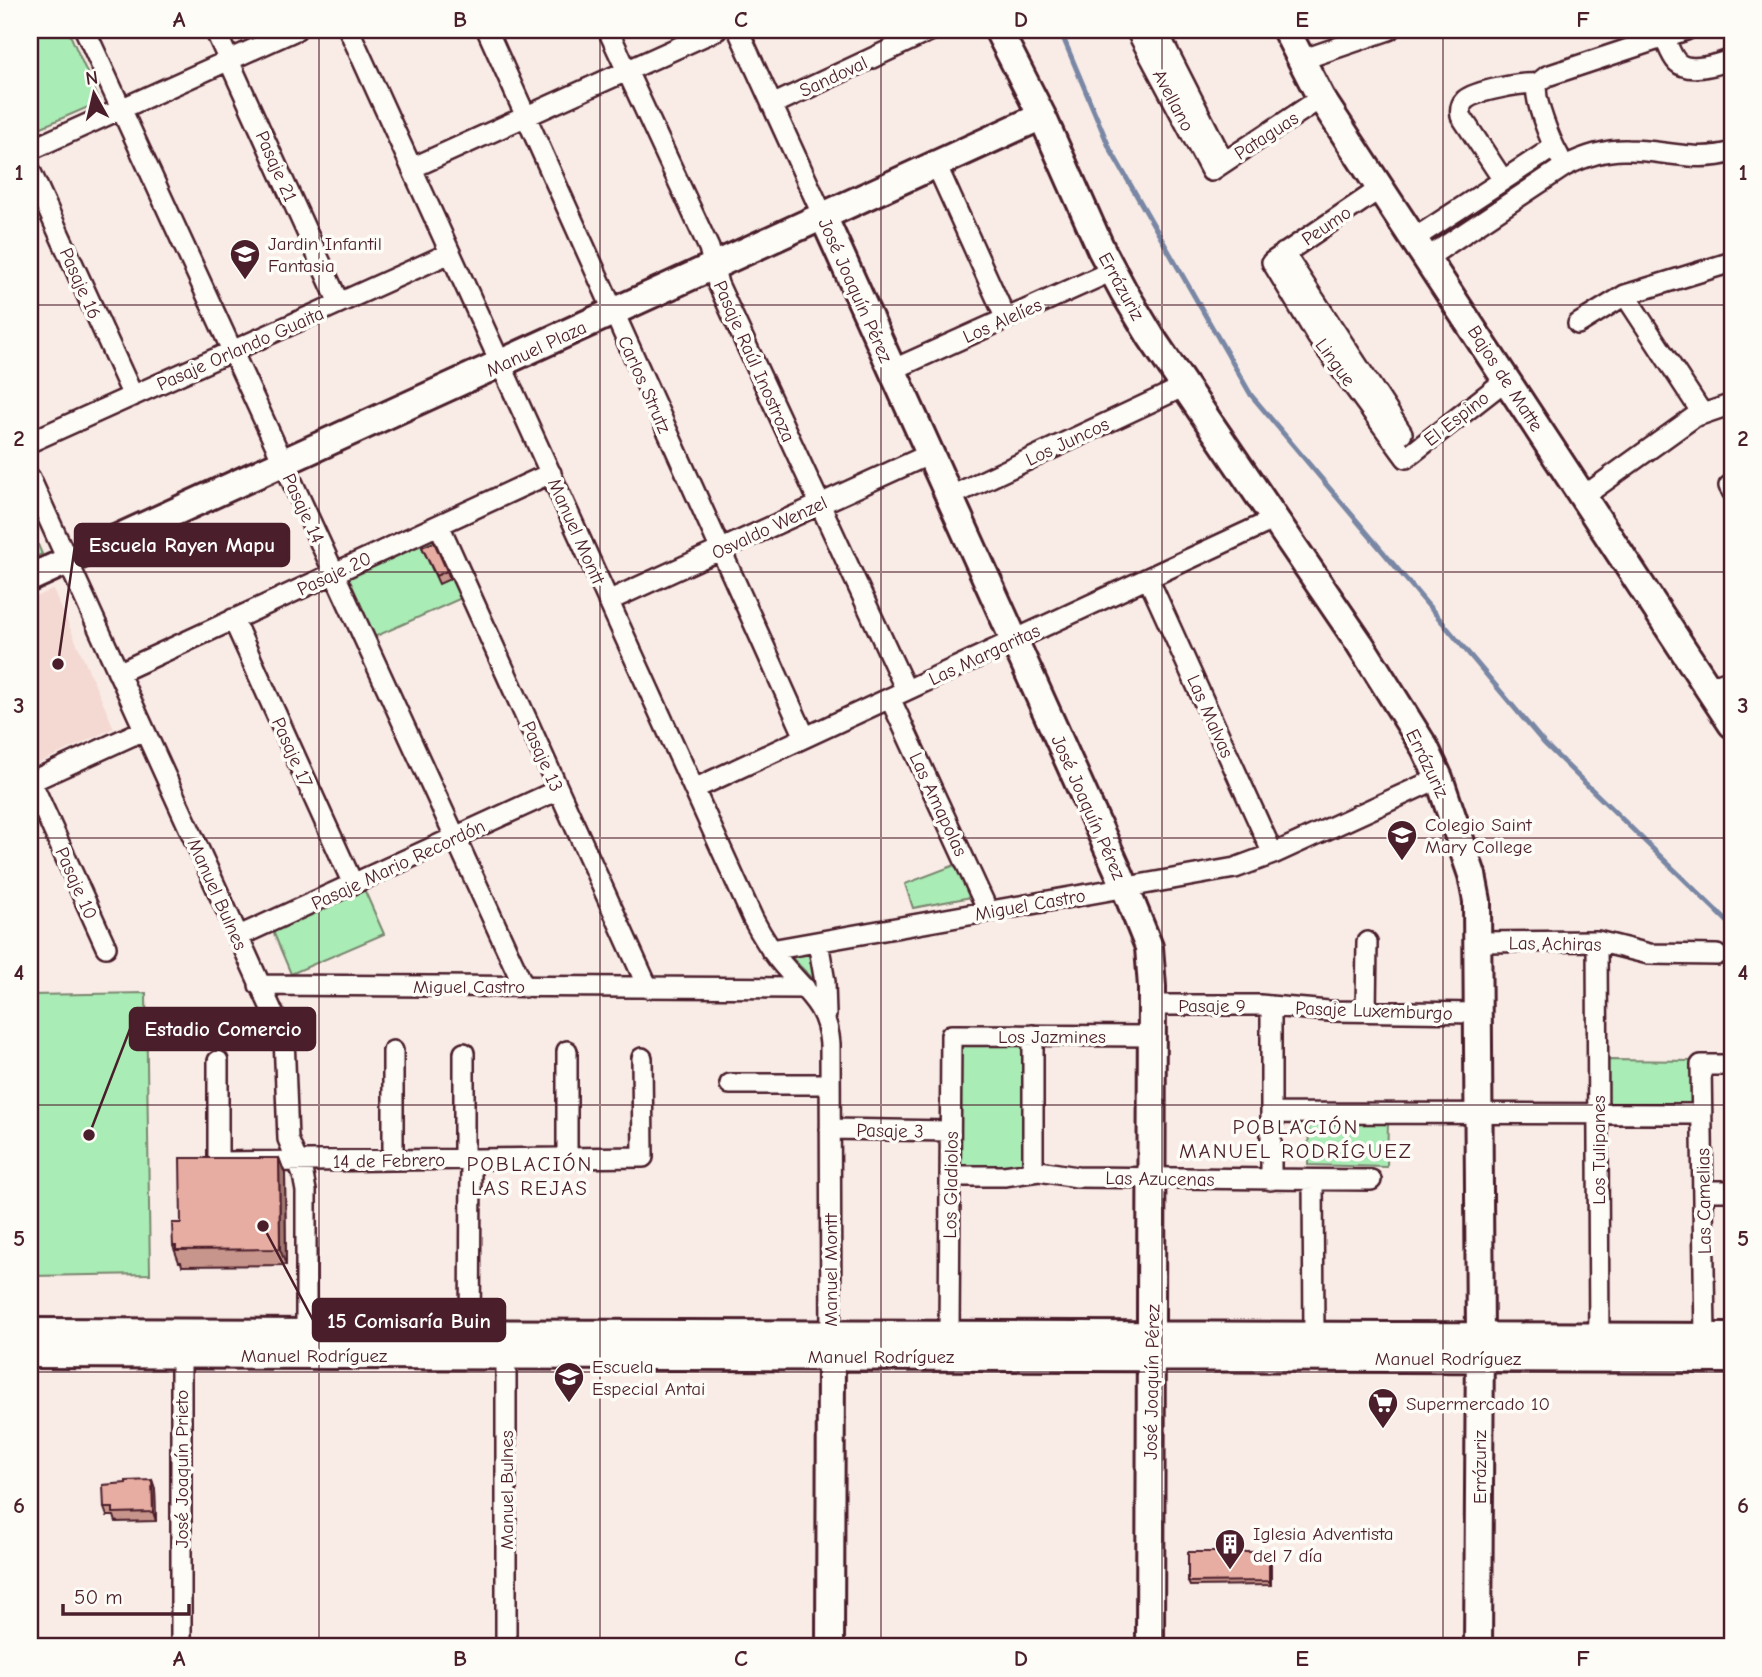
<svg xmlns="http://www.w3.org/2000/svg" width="1762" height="1677" font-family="'Comic Neue',sans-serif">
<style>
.built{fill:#f4d9d2}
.green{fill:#aaecb5;stroke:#7a8670;stroke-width:2}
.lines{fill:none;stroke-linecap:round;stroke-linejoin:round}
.stream{stroke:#7987a5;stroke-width:5}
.street-casing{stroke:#4a1f2b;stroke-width:24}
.secondary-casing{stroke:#4a1f2b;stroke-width:32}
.street{stroke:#fdfcf7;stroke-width:19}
.secondary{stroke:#fdfcf7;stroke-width:26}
.wall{fill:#c7958b;stroke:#4a1f2b;stroke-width:2}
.shaded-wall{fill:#a27971;stroke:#4a1f2b;stroke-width:2}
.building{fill:#e7ada2;stroke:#4a1f2b;stroke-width:2}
.grid{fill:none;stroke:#4a1f2b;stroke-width:2;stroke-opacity:0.55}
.labels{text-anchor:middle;stroke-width:7;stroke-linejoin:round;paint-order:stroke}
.street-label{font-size:19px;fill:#4a1f2b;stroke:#fdfcf7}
.poi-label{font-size:19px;fill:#4a1f2b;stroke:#fdfcf7;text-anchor:start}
.neighbourhood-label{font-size:21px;letter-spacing:2px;fill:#4a1f2b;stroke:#fdfcf7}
.leader{fill:none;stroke:#4a1f2b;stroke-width:2.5}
.callout-dot{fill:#4a1f2b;stroke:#fdfcf7;stroke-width:2.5}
.callout{fill:#4a1f2b;stroke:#4a1f2b;stroke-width:2.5}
.callout-label{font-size:21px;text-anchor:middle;font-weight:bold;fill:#fff}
.neatline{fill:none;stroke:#4a1f2b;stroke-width:2.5}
.grid-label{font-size:23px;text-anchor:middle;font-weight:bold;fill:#4a1f2b}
</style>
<rect width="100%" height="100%" fill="#f9ece6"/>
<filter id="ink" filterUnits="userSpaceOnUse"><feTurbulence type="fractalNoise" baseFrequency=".0143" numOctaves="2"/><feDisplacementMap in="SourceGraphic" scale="14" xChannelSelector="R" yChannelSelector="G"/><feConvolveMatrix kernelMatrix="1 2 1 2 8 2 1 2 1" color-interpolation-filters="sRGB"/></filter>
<g filter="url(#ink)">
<!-- built -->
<path class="built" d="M53,589L114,728L30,767V600Z"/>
<!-- green -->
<path class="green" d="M30,30H68L100,102L30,132Z
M30,526L42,554L30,560Z
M439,536L466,596L370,639L343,579Z
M955,865L971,897L913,908L905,884Z
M364,889L384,934L291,974L272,929Z
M809,953L816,982L792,958Z
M146,993L150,1274L30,1276V995Z
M960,1040L1029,1041L1027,1171L958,1170Z
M1607,1060L1694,1061V1108L1607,1106Z
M1309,1119L1388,1121L1387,1167L1308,1165Z"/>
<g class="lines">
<!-- stream -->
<path class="stream" d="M1060,30L1110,149L1251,395L1544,743L1732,926"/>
<!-- street casing -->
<g class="street-casing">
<path id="street" d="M85,30L524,987
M215,30L339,303
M349,30L753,919C762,936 771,951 783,965C807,993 827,1005 830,1044L831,1345
M487,30L805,737
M608,30L709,248L718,284L906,690
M738,30L823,216
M1136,30L1211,171L1321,98
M1157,30L1224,162
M1664,37C1668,45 1671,56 1677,62C1689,74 1719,64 1732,59
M1301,60L1389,30
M1537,84L1547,76L1686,30
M1537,84C1533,99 1551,142 1559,156
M772,105L932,30
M30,150L296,30
M936,164L1006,319
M412,168L717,30
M30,170L133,396
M1503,180L1461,116C1460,110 1460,105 1465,100C1475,91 1523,82 1537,84
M1381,188L1272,262L1318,338L1406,458L1507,379
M1415,238L1554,147
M1284,253L1402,433
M1427,258L1565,166C1585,156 1606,149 1628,150C1663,150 1698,163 1732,152
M1625,295L1702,413
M1578,324L1625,295L1732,262
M892,370L1112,271
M30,442L450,253
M30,478L284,1037L288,1139L303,1175L306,1191V1332
M1729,486L1732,491
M1584,496L1694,417L1732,404
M949,497L1185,386
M439,525L648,988
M1148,578L1273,854
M608,601L930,454
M233,619L353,884
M118,673L551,473
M1709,687L1732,679
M890,698L988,911
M31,781L106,947
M30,782L144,730
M694,789L1275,519
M237,937L558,790
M1597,941L1599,1347
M818,942L825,982L826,1015
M1477,942L1597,941L1649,954L1717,955
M771,950L1235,868L1273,854L1439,778
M259,985L805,988
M1152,1005H1260L1329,1011L1478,1013
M1366,1011L1367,942
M393,1051V1160
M464,1053V1160
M218,1061V1162L643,1157L642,1058
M730,1084H830
M1271,1113L1702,1114
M830,1129L950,1131
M567,1158V1051
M1033,1171V1035
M950,1176H1004L1039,1171L1077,1177L1371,1180
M1271,1180V1006
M1313,1180L1314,1336
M1703,1191H1732
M949,1334L951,1035L1153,1036
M1705,1337L1701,1065H1732
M506,1344V1647
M470,1347L471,1159
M181,1647V1344"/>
</g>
<!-- secondary casing -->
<g class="secondary-casing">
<path id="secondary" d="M998,30L1042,116L1101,249L1124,292L1151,337L1360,644L1425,748L1439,778L1472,875L1477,901L1480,1336L1478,1647
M1286,30L1321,98L1732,724
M823,216L1120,875L1149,947L1152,987L1150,1647
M30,578L1042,116
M30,1332L1732,1337
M30,1354L1732,1359
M830,1647L831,1356"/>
</g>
<!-- street -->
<use href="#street" class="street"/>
<!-- secondary -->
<use href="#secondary" class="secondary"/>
</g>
<!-- wall -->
<path class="wall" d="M422,547L447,571L450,579L439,584Z
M279,1158L285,1174L286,1265L182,1266L181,1262H179L173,1246L181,1223Z
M152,1480L155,1489L156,1521L116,1522L114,1516H107L104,1508Z
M1271,1556V1585L1190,1586L1188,1582Z"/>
<!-- shaded-wall -->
<path class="shaded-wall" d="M279,1158L285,1174L286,1265L280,1249Z
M152,1480L155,1489L156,1521L153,1512Z
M1269,1552L1271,1556V1585L1269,1581Z"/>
<!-- building -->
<path class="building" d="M434,542L447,571L436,576L422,547Z
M180,1158H279L280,1249L176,1250V1246H173L172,1223H181Z
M152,1480L153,1512L113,1513V1508H104L103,1485L126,1483V1481Z
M1188,1552H1269V1581L1188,1582Z"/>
</g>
<!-- grid -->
<path class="grid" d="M319,30V1647M600,30V1647M881,30V1647M1162,30V1647M1443,30V1647M30,305H1732M30,572H1732M30,838H1732M30,1105H1732M30,1372H1732"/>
<!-- icons -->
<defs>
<g id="school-pin" transform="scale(1.575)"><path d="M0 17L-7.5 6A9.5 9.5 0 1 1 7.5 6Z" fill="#4a1f2b" stroke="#fdfcf7"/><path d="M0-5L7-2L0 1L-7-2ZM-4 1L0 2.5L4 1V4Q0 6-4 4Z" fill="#fff"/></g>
<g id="supermarket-pin" transform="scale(1.575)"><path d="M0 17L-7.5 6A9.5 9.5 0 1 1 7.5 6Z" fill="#4a1f2b" stroke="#fdfcf7"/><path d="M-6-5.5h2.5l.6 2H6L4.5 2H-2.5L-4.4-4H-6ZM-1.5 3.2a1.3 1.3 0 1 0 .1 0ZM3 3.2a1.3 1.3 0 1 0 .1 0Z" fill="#fff"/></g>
<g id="building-pin" transform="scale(1.575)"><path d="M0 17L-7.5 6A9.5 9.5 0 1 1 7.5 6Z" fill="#4a1f2b" stroke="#fdfcf7"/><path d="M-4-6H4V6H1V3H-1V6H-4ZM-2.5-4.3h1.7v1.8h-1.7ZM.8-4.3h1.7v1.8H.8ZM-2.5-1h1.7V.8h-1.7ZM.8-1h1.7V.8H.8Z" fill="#fff"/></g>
</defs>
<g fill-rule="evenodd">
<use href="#school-pin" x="245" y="254"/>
<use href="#school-pin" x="1402" y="835"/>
<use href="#school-pin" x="569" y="1377"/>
<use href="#supermarket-pin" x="1383" y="1403"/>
<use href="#building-pin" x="1230" y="1544"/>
</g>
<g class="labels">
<!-- street labels -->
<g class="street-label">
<text transform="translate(833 76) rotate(-25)" y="7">Sandoval</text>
<text transform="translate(1174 100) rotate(62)" y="7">Avellano</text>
<text transform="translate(1266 135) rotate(-33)" y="7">Pataguas</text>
<text transform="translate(277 166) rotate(66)" y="7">Pasaje 21</text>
<text transform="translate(1326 225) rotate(-34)" y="7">Peumo</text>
<text transform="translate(81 283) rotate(66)" y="7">Pasaje 16</text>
<text transform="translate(1122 286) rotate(61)" y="7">Errázuriz</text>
<text transform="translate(856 290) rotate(66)" y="7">José Joaquín Pérez</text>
<text transform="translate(1002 320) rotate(-24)" y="7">Los Alelíes</text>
<text transform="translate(240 348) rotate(-24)" y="7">Pasaje Orlando Guaita</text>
<text transform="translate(536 348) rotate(-25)" y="7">Manuel Plaza</text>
<text transform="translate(755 361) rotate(66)" y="7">Pasaje Raúl Inostroza</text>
<text transform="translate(1336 362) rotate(54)" y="7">Lingue</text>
<text transform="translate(1506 378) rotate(57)" y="7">Bajos de Matte</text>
<text transform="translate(645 384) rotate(66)" y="7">Carlos Strutz</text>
<text transform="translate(1456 418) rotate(-38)" y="7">El Espino</text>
<text transform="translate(1067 441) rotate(-25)" y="7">Los Juncos</text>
<text transform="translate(304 508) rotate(65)" y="7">Pasaje 14</text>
<text transform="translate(769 527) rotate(-25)" y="7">Osvaldo Wenzel</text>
<text transform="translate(577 531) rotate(66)" y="7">Manuel Montt</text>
<text transform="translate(334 573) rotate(-25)" y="7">Pasaje 20</text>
<text transform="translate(984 654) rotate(-25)" y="7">Las Margaritas</text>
<text transform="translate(1211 716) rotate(66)" y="7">Las Malvas</text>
<text transform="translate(293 752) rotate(66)" y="7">Pasaje 17</text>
<text transform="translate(543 756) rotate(66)" y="7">Pasaje 13</text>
<text transform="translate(1428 763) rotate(64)" y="7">Errázuriz</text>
<text transform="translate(939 804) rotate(65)" y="7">Las Amapolas</text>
<text transform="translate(1089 807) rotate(66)" y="7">José Joaquín Pérez</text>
<text transform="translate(398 864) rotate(-25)" y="7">Pasaje Mario Recordón</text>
<text transform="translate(77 883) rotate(66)" y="7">Pasaje 10</text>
<text transform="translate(218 894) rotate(66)" y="7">Manuel Bulnes</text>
<text transform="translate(1030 904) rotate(-10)" y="7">Miguel Castro</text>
<text transform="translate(1555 943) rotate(1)" y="7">Las Achiras</text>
<text x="469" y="993">Miguel Castro</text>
<text x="1212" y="1012">Pasaje 9</text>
<text transform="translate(1374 1010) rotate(2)" y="7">Pasaje Luxemburgo</text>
<text x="1052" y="1043">Los Jazmines</text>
<text transform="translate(890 1130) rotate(1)" y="7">Pasaje 3</text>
<text transform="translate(1598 1150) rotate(-90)" y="7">Los Tulipanes</text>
<text transform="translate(389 1160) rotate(-1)" y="7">14 de Febrero</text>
<text transform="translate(1160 1178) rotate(1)" y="7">Las Azucenas</text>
<text transform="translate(950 1185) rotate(-89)" y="7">Los Gladiolos</text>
<text transform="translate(1703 1201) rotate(-91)" y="7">Las Camelias</text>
<text transform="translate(830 1270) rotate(-90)" y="7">Manuel Montt</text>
<text x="314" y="1362">Manuel Rodríguez</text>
<text x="881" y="1363">Manuel Rodríguez</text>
<text x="1448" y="1365">Manuel Rodríguez</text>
<text transform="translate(1151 1382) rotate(-89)" y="7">José Joaquín Pérez</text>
<text transform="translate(1479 1467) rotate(-90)" y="7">Errázuriz</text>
<text transform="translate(181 1469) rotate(-90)" y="7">José Joaquín Prieto</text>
<text transform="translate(506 1490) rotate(-90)" y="7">Manuel Bulnes</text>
</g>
<!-- poi labels -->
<g class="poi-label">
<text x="268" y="250">Jardin Infantil<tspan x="268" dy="22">Fantasia</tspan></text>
<text x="1425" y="831">Colegio Saint<tspan x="1425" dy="22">Mary College</tspan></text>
<text x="592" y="1373">Escuela<tspan x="592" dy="22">Especial Antai</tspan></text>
<text x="1406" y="1410">Supermercado 10</text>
<text x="1253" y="1540">Iglesia Adventista<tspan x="1253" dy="22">del 7 día</tspan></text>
</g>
<!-- neighbourhood labels -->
<g class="neighbourhood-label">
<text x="1296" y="1134">POBLACIÓN<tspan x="1296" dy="24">MANUEL RODRÍGUEZ</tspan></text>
<text x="530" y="1171">POBLACIÓN<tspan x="530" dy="24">LAS REJAS</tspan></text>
</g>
</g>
<!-- callouts -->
<path class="leader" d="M58 664L75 545M89 1135L130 1029M263 1226L313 1320"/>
<g class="callout-dot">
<circle cx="58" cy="664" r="7"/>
<circle cx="89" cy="1135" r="7"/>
<circle cx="263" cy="1226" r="7"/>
</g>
<g class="callout">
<rect x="75" y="524" width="214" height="42" rx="7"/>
<rect x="130" y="1008" width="185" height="42" rx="7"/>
<rect x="313" y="1299" width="192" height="42" rx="7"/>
</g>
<g class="callout-label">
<text x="182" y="552">Escuela Rayen Mapu</text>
<text x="223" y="1036">Estadio Comercio</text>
<text x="409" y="1328">15 Comisaría Buin</text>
</g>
<!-- margin -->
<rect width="1762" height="1677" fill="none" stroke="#fdfcf7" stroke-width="77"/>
<!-- north arrow -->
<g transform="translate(94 94) rotate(352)" stroke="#fdfcf7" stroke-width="5" paint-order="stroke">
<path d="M0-5L12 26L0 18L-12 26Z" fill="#4a1f2b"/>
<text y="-10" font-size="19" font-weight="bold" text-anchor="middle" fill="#4a1f2b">N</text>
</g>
<!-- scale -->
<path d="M63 1604v10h126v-10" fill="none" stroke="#4a1f2b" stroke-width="3.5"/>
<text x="74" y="1604" font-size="21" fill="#4a1f2b" stroke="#fdfcf7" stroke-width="5" paint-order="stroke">50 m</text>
<rect x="38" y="38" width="1686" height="1600" class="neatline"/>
<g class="grid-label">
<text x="179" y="27">A</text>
<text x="460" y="27">B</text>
<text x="741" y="27">C</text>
<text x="1021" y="27">D</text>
<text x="1302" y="27">E</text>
<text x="1583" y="27">F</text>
<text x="19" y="180">1</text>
<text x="1743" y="180">1</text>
<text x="19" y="446">2</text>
<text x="1743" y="446">2</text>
<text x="19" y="713">3</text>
<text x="1743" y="713">3</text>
<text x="19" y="980">4</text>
<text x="1743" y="980">4</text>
<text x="19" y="1246">5</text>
<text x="1743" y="1246">5</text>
<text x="19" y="1513">6</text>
<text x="1743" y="1513">6</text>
<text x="179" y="1666">A</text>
<text x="460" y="1666">B</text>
<text x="741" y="1666">C</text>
<text x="1021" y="1666">D</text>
<text x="1302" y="1666">E</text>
<text x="1583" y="1666">F</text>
</g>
</svg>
